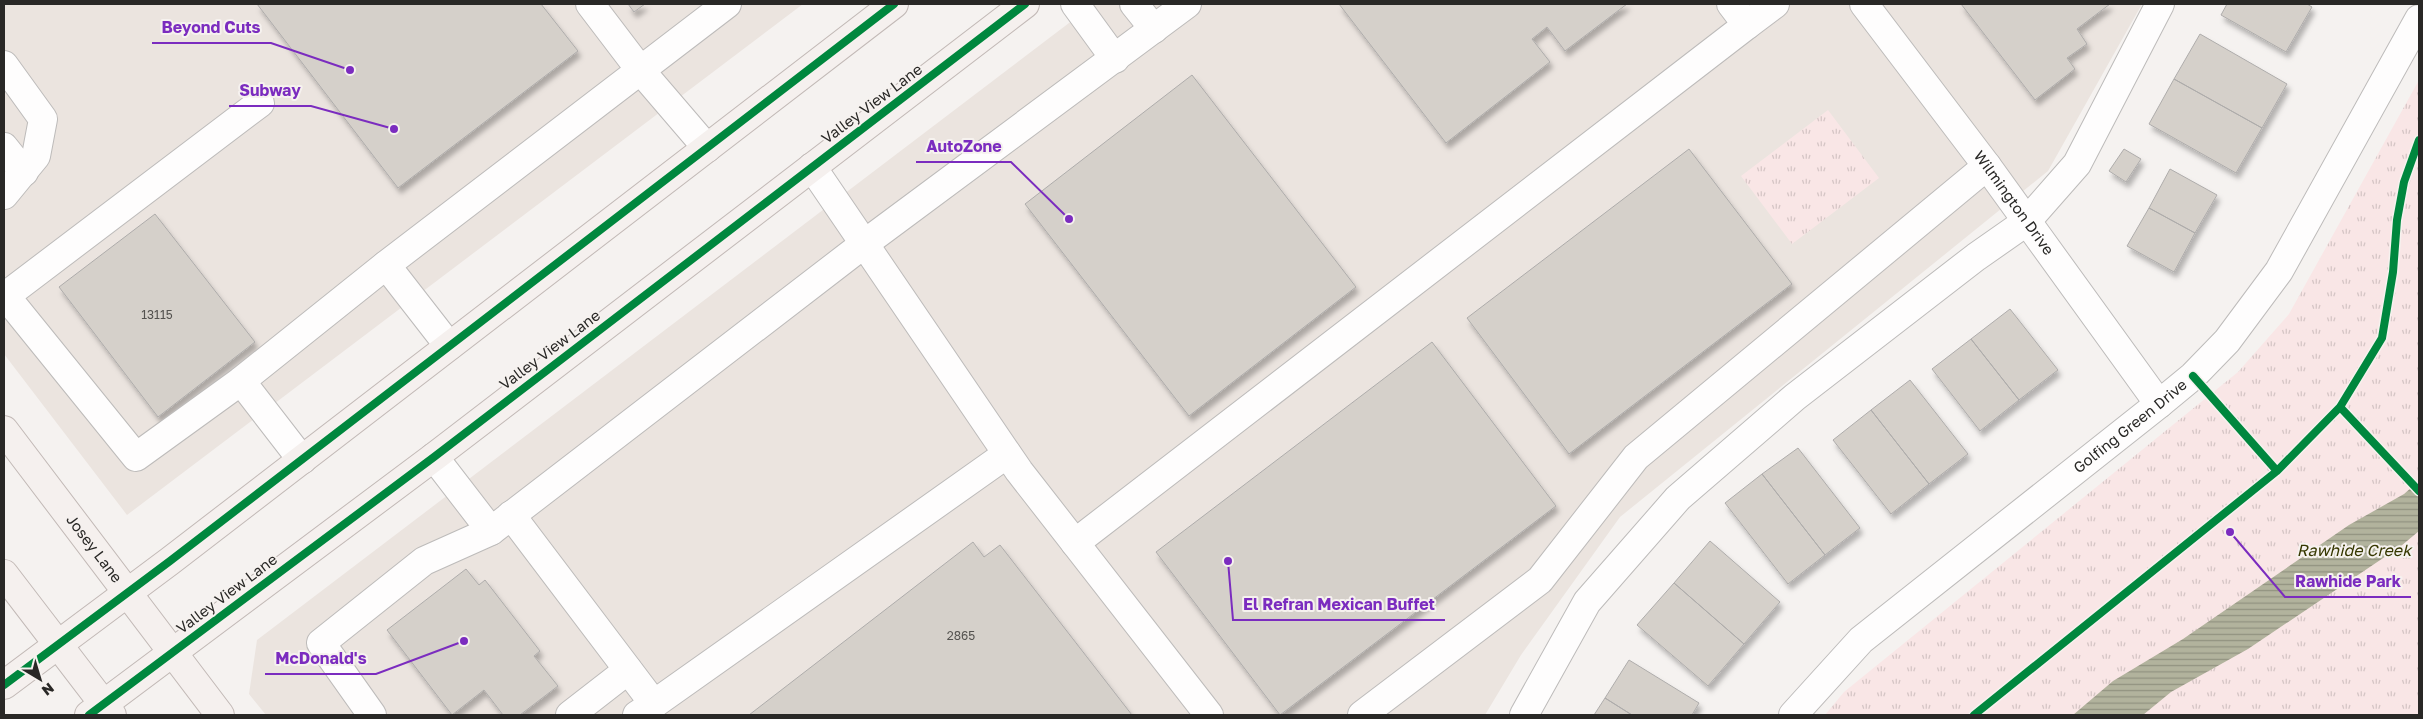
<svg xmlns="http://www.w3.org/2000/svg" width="2423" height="719" font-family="'Golos Text',sans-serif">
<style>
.built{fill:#ebe4df}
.park{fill:url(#park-tufts)}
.water{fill:url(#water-rules)}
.building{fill:#d5d0ca;stroke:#aeacab;filter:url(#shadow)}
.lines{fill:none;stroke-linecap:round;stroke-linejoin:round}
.minor-casing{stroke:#bdbbba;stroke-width:30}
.major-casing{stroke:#c2b9b6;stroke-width:30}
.path{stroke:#d7d7d6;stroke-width:3;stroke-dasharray:1 4;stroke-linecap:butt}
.minor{stroke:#fefdfd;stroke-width:28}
.major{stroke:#f5f0ee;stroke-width:28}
.cycleway-casing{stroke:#f6f2ef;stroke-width:11}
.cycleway{stroke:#00873e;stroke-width:8}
.labels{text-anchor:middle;stroke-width:4;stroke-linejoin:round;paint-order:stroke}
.number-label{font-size:12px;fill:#54524f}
.street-label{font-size:15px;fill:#292826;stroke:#f6f2ef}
.water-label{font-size:16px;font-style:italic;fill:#363700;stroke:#f6f2ef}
.leader{fill:none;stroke:#7b2cbf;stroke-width:2}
.callout-dot{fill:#7b2cbf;stroke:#f6f2ef;stroke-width:2}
.callout-label{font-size:16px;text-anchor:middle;font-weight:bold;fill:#7b2cbf;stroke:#f6f2ef;stroke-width:4;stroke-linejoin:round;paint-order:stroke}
</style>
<defs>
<pattern id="park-tufts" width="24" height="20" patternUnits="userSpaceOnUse" patternTransform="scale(1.25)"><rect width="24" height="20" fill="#f9e6e6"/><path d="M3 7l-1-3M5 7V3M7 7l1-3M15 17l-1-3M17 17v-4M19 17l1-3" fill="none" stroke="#d5c5c5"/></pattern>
<pattern id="water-rules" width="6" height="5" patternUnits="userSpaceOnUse" patternTransform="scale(1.25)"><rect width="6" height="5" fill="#b2b39d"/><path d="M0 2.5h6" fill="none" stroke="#919280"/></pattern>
<filter id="shadow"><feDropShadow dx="3" dy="5.5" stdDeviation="2.5" flood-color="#0004"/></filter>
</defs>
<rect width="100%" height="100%" fill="#f5f2f0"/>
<!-- built -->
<path class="built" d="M4,4H803L127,515L4,354Z
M1094,4H2142L2048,171L1620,517L1521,655L1485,715H266L249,694L257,640Z"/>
<!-- park -->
<path class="park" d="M2419,80V715H1825L1844,692L2238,372L2289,314Z
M1828,110L1879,178L1792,244L1741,176Z"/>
<!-- water -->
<path class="water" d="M2419,481V531L2401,546L2248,649L2171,692L2143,715H2073L2113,681L2183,639L2349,525L2404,494Z"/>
<!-- building -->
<path class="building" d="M257,4H541L578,51L398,188Z
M628,4H645L634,12Z
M1339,4H1627L1565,51L1547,27L1532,39L1550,62L1446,143Z
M1961,4H2110L2077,29L2087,44L2067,58L2075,69L2035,100Z
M2227,4H2307L2312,7L2286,52L2221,15Z
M2200,34L2287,84L2262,128L2174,79Z
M1192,75L1356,287L1189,416L1025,204Z
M2174,79L2262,128L2236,173L2149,124Z
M1689,149L1792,284L1569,454L1467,318Z
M2124,149L2141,159L2126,182L2109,171Z
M2170,169L2217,195L2195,233L2149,208Z
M2149,208L2195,233L2174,272L2127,246Z
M155,214L255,342L158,417L59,287Z
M2010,309L2058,370L2019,400L1971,339Z
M1971,339L2019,400L1980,431L1932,369Z
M1432,342L1556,506L1280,715L1156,552Z
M1910,380L1968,454L1929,484L1871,410Z
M1871,410L1929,484L1891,514L1833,440Z
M1798,448L1860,528L1825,555L1762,474Z
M1762,474L1825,555L1788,584L1725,503Z
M1710,541L1780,602L1744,644L1674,583Z
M973,542L984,557L1000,545L1132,715H749Z
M466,569L479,585L485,580L540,651L534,656L558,686L520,715H503L484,690L452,715L387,630Z
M1674,583L1744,644L1708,686L1637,625Z
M1629,660L1699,703L1692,715H1632L1605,698Z
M1605,698L1632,715H1594Z"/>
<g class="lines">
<!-- minor casing -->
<g class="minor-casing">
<g id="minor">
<path d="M590,4L641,71L707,148"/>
<path d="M1075,4L1115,59"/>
<path d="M1134,4L1154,29"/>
<path id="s1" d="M1864,4L1987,166L2159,404"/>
<path d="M1747,25L1775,4"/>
<path d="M4,65L43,119L36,156L4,195"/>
<path d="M4,147L24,172"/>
<path d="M812,167L1019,471L1209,715"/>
<path d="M386,265L449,346"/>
<path d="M4,294L136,457L241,381L386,265L727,4"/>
<path d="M4,297L260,103"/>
<path d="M241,381L302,460"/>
<path d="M434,457L491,531L864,244L1187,4"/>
<path d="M511,515L654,704L637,715"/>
<path d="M1075,543L1747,25L1731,4"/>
<path d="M654,704L1007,454"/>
<path d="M372,715L321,643L424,561L491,531"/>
<path d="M570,715L628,670"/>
<path d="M1362,715L1540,580L1636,457L1987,166"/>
<path d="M1524,715L1587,602L1678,498L1795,397L1976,257L2026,222L2077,164L2160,4"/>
<path id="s2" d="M1793,715L1861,640L2159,404L2193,376L2227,341L2279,271L2419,19"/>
</g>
</g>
<!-- major casing -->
<g class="major-casing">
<g id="major">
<path id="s3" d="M4,430L220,715"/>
<path d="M4,574L112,715"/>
<path d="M4,685L170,561L894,4"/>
<path d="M89,715L434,457L1025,4"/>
</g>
</g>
<!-- path -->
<path class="path" d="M2215,400L2277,471
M2340,407L2419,491
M1974,715L2277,471L2340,407L2382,338L2393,272L2397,220L2404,182L2419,140"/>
<!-- minor -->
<use href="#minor" class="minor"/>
<!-- major -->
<use href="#major" class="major"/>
<!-- cycleway casing -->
<g class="cycleway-casing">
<path id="cycleway" d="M2193,376L2277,471
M2340,407L2419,491
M4,685L170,561L894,4
M89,715L434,457L1025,4
M1974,715L2277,471L2340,407L2382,338L2393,272L2397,220L2404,182L2419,140"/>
</g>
<!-- cycleway -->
<use href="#cycleway" class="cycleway"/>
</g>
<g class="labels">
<!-- number labels -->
<g class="number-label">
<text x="157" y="319">13115</text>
<text x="961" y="640">2865</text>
</g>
<!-- street labels -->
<g class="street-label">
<text transform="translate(872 104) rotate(-37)" y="5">Valley View Lane</text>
<text dy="5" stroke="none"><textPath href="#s1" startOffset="249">Wilmington Drive</textPath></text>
<text transform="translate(550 350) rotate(-37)" y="5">Valley View Lane</text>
<text dy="5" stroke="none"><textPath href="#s2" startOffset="445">Golfing Green Drive</textPath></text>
<text dy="5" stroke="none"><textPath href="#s3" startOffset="149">Josey Lane</textPath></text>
<text transform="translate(227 594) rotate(-37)" y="5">Valley View Lane</text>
</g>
<!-- water labels -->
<g class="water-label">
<text x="2354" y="556">Rawhide Creek</text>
</g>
</g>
<!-- callouts -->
<path class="leader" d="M350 70L271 43H152M394 129L311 106H229M1069 219L1011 162H916M2230 532L2285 597H2411M1228 561L1233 620H1445M464 641L376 674H265"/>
<g class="callout-dot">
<circle cx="350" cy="70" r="5"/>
<circle cx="394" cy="129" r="5"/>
<circle cx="1069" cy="219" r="5"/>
<circle cx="2230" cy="532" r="5"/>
<circle cx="1228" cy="561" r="5"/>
<circle cx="464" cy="641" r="5"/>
</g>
<g class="callout-label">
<text x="211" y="33">Beyond Cuts</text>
<text x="270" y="96">Subway</text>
<text x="964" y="152">AutoZone</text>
<text x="2348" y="587">Rawhide Park</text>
<text x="1339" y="610">El Refran Mexican Buffet</text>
<text x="321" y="664">McDonald's</text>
</g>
<!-- border -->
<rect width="2423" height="719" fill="none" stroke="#292826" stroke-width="10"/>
<!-- north arrow -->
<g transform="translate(40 679) rotate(142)" stroke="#f6f2ef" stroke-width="4" paint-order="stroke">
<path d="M0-4L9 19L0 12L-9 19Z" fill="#292826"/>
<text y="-8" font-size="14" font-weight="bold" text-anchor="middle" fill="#292826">N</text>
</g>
</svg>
